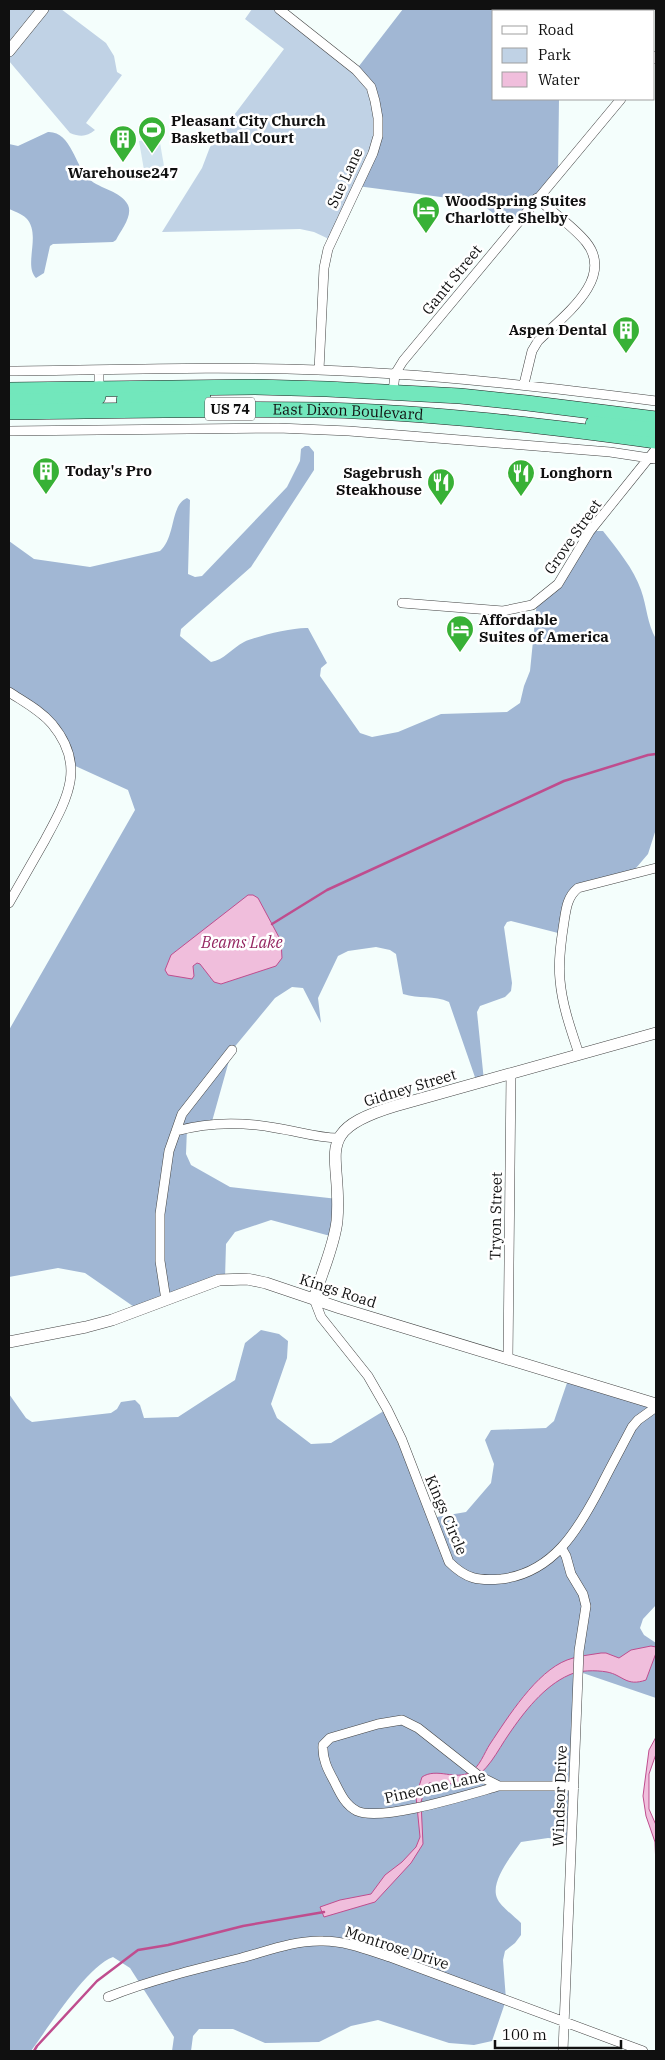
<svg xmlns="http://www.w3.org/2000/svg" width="665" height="2060" font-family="'IBM Plex Serif',serif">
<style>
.green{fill:#c0d2e5}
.forest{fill:#a1b7d4}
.pitch{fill:#d1e3ee}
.water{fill:#f0bedc;stroke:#bf4d8e}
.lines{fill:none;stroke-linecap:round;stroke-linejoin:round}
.stream{stroke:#bf4d8e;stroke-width:2.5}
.minor-casing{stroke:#434343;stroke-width:10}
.tertiary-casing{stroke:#434343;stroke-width:12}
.trunk-casing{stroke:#212121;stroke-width:16}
.minor{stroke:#fff;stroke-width:9}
.tertiary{stroke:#fff;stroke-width:11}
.trunk{stroke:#72e7bc;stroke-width:15}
.labels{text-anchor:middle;stroke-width:5;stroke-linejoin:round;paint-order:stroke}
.shield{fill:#fff;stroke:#585858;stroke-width:1}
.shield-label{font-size:14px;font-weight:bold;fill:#101010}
.poi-label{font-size:15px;font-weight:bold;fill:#101010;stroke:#fff;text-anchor:start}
.street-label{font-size:15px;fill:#101010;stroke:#fff}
.water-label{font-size:16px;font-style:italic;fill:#952661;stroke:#fff}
</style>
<rect width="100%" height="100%" fill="#f4fefc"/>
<!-- green -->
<path class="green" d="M9,9H61L106,43L114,56L117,72L122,75L86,123L95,130C87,137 80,137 70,133L9,61Z
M252,9H277L371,87L378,136L331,240L314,232L300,229L162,232L202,168L210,147L284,49L245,19Z"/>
<!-- forest -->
<path class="forest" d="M403,9H522L526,11H494V99H559L558,174L512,228L479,202L357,186L373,153L375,101L356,70Z
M48,132C71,131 75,166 89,179C100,189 121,191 128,205C133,216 121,230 116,240L113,242L53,244L50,246L44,273L36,278C23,265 42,234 26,218C22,214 14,211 9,209V144L18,146Z
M305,446H309L314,452V470L251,567L181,629L180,636L211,662C224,660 232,648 244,642C257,636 294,627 308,628L327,663L321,668L320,676L360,733L372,737L398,732L441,714L507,712L520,703L524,686L530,671L537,601L551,591L590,531H603C617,549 634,569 641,590C647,607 647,623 656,639V829L648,854L630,875L572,893L562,934L511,921L507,922L504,927L512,983L511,991L505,997L480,1006L477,1012L484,1081L477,1083L449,1002C434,995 419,999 403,994L396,954L390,950L376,947L348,951L338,956L318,998L321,1023L303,988L292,987L275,998L232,1050L211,1125L187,1128L186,1154L191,1165L230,1187L338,1199L334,1237L271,1220L235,1232L226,1244L225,1279L140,1311L85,1273L58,1268L9,1277V1030L135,810L128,790L71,764L51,723L9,692V541L34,559L90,567L160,551C176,537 170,505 187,498L190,500L188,574L195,577L202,576L287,487L300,461L301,449Z
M261,1330L279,1334L288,1341L287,1358L271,1404L277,1418L311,1444L331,1443L387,1409L431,1518L466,1512L491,1483L494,1464L485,1440L491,1430L546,1428L554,1421L569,1377L656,1404V1605L643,1619L640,1628L644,1635L656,1643V1698L577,1671L572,1840L548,1838L521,1842C512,1855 490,1881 497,1898C500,1906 514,1916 521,1923V1935L515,1943L505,1951L503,1960L506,2000L492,2041L474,2045L449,2043L378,2020L351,2026L319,2042L265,2043L233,2029H199L193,2036L191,2051H172L174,2037L130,1968L113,1957C87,1966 48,2028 31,2051H9V1394L26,1418L32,1422L111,1413L117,1409L121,1402L135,1400L140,1405L144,1418L178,1417L235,1380L245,1343Z"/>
<!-- pitch -->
<path class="pitch" d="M159,137L164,166L144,170L139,141Z"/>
<!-- water -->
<path class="water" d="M248,895H253L258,898L281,941L282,958L276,966L221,984L214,982L200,964L197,963L193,966L194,976L192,979L168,975L165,970L171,955Z
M651,1646L656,1647V1653L646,1680C626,1687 623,1675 607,1672C596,1670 579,1670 569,1675C544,1686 524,1712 509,1734C497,1751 488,1773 467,1782C456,1787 441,1781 429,1783L425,1788L421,1802L423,1844L411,1863L375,1902L324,1917L320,1907L340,1900L371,1894L385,1875L402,1862L416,1847L420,1837L416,1796L422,1777C437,1767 456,1781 470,1772C480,1767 484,1753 490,1744C508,1717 536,1672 567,1660C577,1656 589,1655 601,1653H606L619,1658L631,1650Z
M656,1737V1754L649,1774V1809L656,1825V1867L655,1842L646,1816L643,1796L649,1750Z"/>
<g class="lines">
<!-- stream -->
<path class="stream" d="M272,924L327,890L564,781L648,755L656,754
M34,2051L37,2046L97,1981L138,1950L168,1945L243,1926L324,1912"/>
<!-- minor casing -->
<g class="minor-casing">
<path id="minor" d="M279,9L356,70L371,87L375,101L378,118V136L373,153L328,249L324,268L319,370
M654,59L656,56
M99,370V389
M9,371C112,370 215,366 318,370C432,374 544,387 656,401
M524,384L532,351L538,341C562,317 616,279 586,242C573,226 552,212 537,198
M393,392L395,374L403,361L621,99
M9,431L278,428L349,431L610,452L656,459
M402,603L503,611L532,605L558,584L590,531L656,449
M9,692C24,702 40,710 52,724C87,766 67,799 45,840C33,861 21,882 9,903
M579,1054C571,1030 562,1005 560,980C558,961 561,941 564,922C566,909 567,897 578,888L656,868
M176,1131C208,1122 244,1122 276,1128C297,1131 317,1138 338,1138
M314,1299L321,1317L368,1376L387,1409L402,1440L449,1562C466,1579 478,1581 501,1579C553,1573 578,1530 600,1488C610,1468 621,1448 632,1427L638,1420L656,1407
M166,1300L160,1261V1214L169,1151L182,1114L232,1050
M508,1359L511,1073
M562,1549L566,1556L571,1574L583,1594L586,1606L579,1651L563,2051
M499,1786C470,1794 382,1822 357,1811C345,1805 340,1793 334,1781C328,1770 322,1759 323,1745L330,1738L378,1724L402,1720L418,1728L479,1776L499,1786H574
M108,1997C151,1980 196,1969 241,1958C267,1951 295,1940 323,1941C346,1941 368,1950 390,1957L643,2051"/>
</g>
<!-- tertiary casing -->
<g class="tertiary-casing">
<path id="tertiary" d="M9,51L43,9
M314,1299C321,1274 334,1247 337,1221C343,1153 309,1132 395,1106L656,1033
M9,1342L86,1327L112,1320L219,1280L247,1279L266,1283L340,1308L656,1404"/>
</g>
<!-- trunk casing -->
<g class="trunk-casing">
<g id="trunk">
<path d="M9,390L255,387L327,389L460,396L527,403L656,419"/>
<path d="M124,400L203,398"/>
<path d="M9,401L94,400L98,397L99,389"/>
<path id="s1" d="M9,412C114,411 220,408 326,410C436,413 547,426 656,441"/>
<path d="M593,424L656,430"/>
</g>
</g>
<!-- minor -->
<use href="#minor" class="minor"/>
<!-- tertiary -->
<use href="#tertiary" class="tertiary"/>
<!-- trunk -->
<use href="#trunk" class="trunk"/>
</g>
<!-- icons -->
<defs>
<g id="stadium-pin" transform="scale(1.4375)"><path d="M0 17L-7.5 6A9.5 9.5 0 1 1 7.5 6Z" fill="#38b136" stroke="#fff"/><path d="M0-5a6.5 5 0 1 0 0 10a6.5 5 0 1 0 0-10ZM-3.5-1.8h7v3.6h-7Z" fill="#fff"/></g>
<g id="building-pin" transform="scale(1.4375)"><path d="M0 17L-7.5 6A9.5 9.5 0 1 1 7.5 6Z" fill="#38b136" stroke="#fff"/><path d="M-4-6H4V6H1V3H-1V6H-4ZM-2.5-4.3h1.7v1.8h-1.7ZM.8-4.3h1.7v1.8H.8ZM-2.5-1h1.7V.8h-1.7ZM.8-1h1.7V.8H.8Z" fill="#fff"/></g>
<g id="hotel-pin" transform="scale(1.4375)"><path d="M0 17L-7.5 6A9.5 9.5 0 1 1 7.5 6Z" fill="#38b136" stroke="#fff"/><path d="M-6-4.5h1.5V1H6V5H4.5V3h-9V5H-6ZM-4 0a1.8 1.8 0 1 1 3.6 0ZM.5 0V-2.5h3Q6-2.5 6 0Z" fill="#fff"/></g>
<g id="restaurant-pin" transform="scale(1.4375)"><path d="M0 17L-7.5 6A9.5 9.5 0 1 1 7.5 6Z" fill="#38b136" stroke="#fff"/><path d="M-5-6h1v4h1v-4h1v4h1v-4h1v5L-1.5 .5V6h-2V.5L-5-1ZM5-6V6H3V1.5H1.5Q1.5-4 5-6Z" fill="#fff"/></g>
</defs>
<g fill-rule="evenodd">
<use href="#stadium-pin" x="152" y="130"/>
<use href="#building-pin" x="123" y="139"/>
<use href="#hotel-pin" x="426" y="210"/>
<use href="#building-pin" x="626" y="330"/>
<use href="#building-pin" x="46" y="471"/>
<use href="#restaurant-pin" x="521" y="473"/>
<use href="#restaurant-pin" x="441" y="482"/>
<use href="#hotel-pin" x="460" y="629"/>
</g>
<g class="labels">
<!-- shield labels -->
<rect class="shield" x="205" y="397.5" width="50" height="23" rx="4"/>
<g class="shield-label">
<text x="230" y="414">US 74</text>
</g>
<!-- poi labels -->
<g class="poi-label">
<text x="171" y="126">Pleasant City Church<tspan x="171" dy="17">Basketball Court</tspan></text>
<text x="123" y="178" text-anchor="middle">Warehouse247</text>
<text x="445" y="206">WoodSpring Suites<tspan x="445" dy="17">Charlotte Shelby</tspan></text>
<text x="607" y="335" text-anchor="end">Aspen Dental</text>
<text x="65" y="476">Today's Pro</text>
<text x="422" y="478" text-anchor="end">Sagebrush<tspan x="422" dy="17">Steakhouse</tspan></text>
<text x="540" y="478">Longhorn</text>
<text x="479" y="625">Affordable<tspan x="479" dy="17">Suites of America</tspan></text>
</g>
<!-- street labels -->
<g class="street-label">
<text transform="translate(345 178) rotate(-65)" y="5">Sue Lane</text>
<text transform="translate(452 280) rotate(-51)" y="5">Gantt Street</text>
<text dy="5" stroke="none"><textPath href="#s1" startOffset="339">East Dixon Boulevard</textPath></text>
<text transform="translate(573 537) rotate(-55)" y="5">Grove Street</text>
<text transform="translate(410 1088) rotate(-17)" y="5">Gidney Street</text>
<text transform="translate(496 1216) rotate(-89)" y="5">Tryon Street</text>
<text transform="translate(338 1291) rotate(18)" y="5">Kings Road</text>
<text transform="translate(446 1515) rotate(67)" y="5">Kings Circle</text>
<text transform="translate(435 1787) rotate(-13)" y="5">Pinecone Lane</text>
<text transform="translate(560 1796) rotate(-88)" y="5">Windsor Drive</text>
<text transform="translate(397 1948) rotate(18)" y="5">Montrose Drive</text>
</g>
<!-- water labels -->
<g class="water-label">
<text x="242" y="948">Beams Lake</text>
</g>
</g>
<!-- border -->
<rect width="665" height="2060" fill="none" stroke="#101010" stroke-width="20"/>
<!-- legend -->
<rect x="492" y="10" width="162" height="90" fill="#ffffff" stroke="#9f9f9f"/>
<rect x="502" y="26" width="25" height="8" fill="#ffffff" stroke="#9f9f9f"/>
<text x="538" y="35" font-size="15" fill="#101010">Road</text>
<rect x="502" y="48" width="25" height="15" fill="#c0d2e5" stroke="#9f9f9f"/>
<text x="538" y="60" font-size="15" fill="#101010">Park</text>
<rect x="502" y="72" width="25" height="15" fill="#f0bedc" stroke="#9f9f9f"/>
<text x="538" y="85" font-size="15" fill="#101010">Water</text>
<!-- scale -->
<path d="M495 2040v8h126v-8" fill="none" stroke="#101010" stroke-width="2.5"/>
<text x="502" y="2040" font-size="15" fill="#101010" stroke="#ffffff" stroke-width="4" paint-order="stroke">100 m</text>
</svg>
